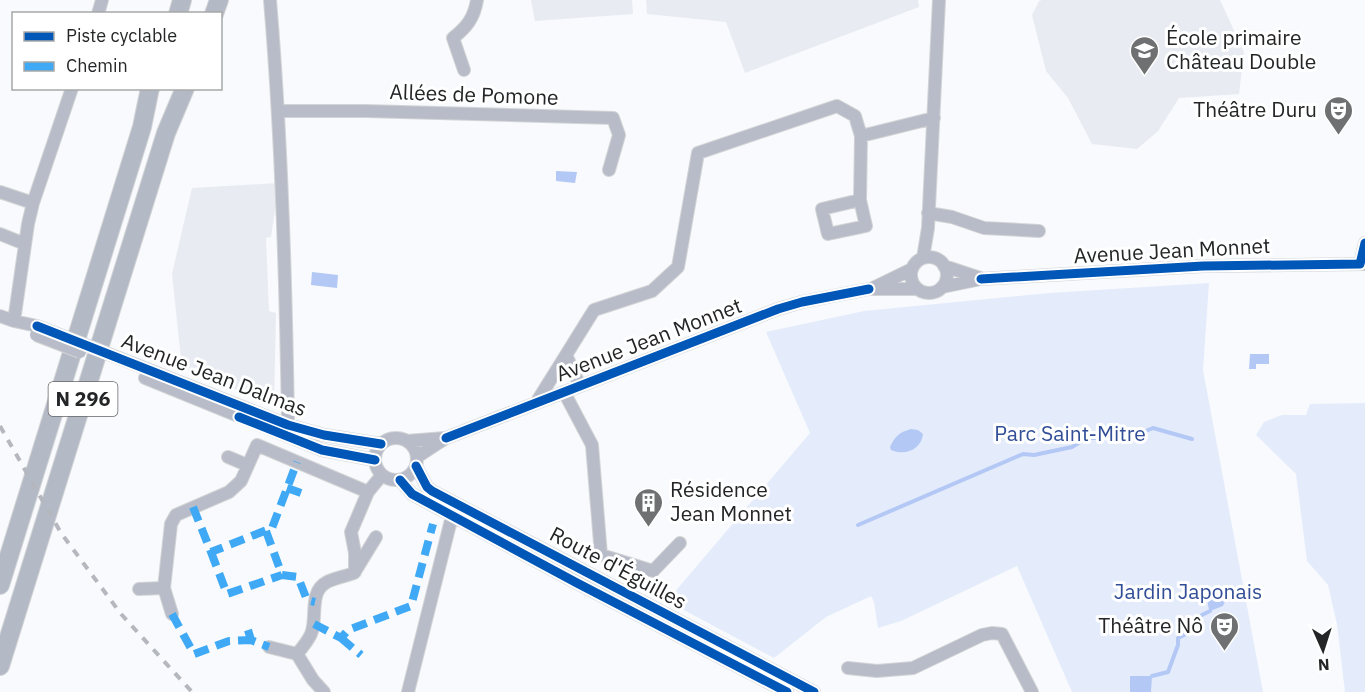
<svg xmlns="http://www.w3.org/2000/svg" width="1365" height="692" font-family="'IBM Plex Sans',sans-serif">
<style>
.built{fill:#e8ebf2}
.green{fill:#e4ecfb}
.water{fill:#b4c8f5}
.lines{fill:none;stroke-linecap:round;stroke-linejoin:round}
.stream{stroke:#b4c8f5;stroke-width:4}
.minor-casing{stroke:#d3d4d5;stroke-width:14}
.highway-casing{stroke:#d3d4d5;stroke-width:20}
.minor{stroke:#b7bcc8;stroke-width:12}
.highway{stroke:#b4b9c6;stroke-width:18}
.rail{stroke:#b4b8be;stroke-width:4;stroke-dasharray:8 8;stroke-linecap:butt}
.minor-bridge-casing{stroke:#d3d4d5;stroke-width:14;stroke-linecap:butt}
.minor-bridge{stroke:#b7bcc8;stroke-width:12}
.quiet{stroke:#3fa9f5;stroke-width:8;stroke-dasharray:15 8;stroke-linecap:butt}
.cycleway-casing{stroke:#fff;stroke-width:13}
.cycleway{stroke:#0057b8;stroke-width:9}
.labels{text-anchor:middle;stroke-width:6;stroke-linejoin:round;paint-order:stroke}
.shield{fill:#fff;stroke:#666667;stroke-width:1.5}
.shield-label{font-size:20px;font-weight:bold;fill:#242526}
.poi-label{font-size:21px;fill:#242526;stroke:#fff;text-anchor:start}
.street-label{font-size:21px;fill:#242526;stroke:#fff}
.park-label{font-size:21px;fill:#314e97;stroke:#fff}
</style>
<rect width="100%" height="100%" fill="#f8fafd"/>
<path class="built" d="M531 0H632L633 14 535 21Z
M646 0H918L919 7 745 73 726 22 647 14Z
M1042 0H1220L1244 52 1239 94 1179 98 1158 131 1137 149 1092 144 1068 98 1046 71 1032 15 1039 1Z
M279 183 271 237 266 238 269 311 276 313 274 404 182 368 172 274 192 188Z"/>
<path class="green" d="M1209 283 1203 370 1263 692H1072L1017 566 901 621 878 628 874 602 871 596 826 617 774 658 667 601 810 433 766 332 864 311 1049 293Z
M1365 403V692H1345L1337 624 1328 585 1307 561 1296 474 1256 435 1264 422 1282 415H1306L1310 404Z"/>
<path class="water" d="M556 171 577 172 575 183 556 181Z
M312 272 338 275 337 288 311 285Z
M1250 354H1269V364H1256V369H1249Z
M911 429 918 430 923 434C921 450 905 456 891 450L890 447C895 436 900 432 911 429Z
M1215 591 1222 592 1226 599 1223 606 1210 611C1206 603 1208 597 1215 591Z
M1130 676H1152L1151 692H1130Z"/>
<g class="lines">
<path class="stream" d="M858 525 1023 454 1034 455 1072 447 1087 438H1129L1153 428 1192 439
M1152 676 1168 672 1178 645V638L1188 633V622L1210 611"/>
<defs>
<path id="minor" d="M270 0C282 142 286 283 288 425L297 440
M98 14 102 0
M464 70 453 38C467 27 474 18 477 0
M279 111H365L613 118 619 135 609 170
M861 136 934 118
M0 192 33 203
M928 213 952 217 984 228 1039 231
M0 234 25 244
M911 275a18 18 0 1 1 36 0a18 18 0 1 1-36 0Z
M923 258 928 228 939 0
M1360 264 1365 243
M944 266 980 278
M942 287 981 279 1203 266 1365 264
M873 288 912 269
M0 316 14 321 37 326
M14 321 28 224 33 203 72 88
M119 358 288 425 324 435 381 444
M145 378 322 450 375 460
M580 386 566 355 594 310 652 291 678 267 698 153 837 106 855 116 861 136 860 200 822 209 828 234 866 226 860 200
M564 392 592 445 601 555 653 571 680 543
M536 403 566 355
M375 459a21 21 0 1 1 42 0a21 21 0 1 1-42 0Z
M407 441 445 438
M228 457 247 465
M417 457 446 438 778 309 802 302 869 289H917
M416 466 427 487 432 491 814 692
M400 480 412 494 577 583 787 692
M355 572V553L351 532 368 492 382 475
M139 589 164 588
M172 614 164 588 171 524 176 515 229 492 241 481 257 445 368 492
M269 647 297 654 313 680 324 692
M297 654C302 648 308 641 311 634 318 618 308 592 327 582 335 578 346 576 354 573L376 537
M848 668 877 671 913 668 982 635 992 633 1002 634 1032 692
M408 692 452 516"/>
<path id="highway" d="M178 14 182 0
M214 14 219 0
M0 585 142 127 150 88
M0 666 166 133 185 88"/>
</defs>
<use href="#minor" class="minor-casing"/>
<use href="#highway" class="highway-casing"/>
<use href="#minor" class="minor"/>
<use href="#highway" class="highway"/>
<path class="rail" d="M0 426 61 533 121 614 192 692"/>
<defs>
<path id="minor-bridge" d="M37 326 119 358
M36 335 80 352"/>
</defs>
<use href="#minor-bridge" class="minor-bridge-casing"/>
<use href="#minor-bridge" class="minor-bridge"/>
<path class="quiet" d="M287 488 301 493
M193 507 211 552 272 528 297 462
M266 531 282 575 298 577 307 600 315 602
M211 552 227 594 282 575
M172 614 194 654 229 641 251 640
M314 624 341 638 348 630 411 606 433 524
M248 630 251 640 269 647
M341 638 361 655"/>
<defs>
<path id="cycleway" d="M981 279 1203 266 1360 264 1365 243
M37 326 288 425 324 435 381 444
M239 417 322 450 375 460
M446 438 778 309 802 302 869 289
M416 466 427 487 432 491 814 692
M400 480 412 494 577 583 787 692"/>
</defs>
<use href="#cycleway" class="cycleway-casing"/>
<use href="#cycleway" class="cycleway"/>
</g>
<defs>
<symbol id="school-pin" viewBox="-11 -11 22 30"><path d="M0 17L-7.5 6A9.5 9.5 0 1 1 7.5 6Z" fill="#6e7071" stroke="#fff"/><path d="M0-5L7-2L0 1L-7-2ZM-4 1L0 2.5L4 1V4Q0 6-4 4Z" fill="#fff"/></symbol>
<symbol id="theatre-pin" viewBox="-11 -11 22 30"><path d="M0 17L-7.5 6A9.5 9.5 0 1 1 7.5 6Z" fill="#6e7071" stroke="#fff"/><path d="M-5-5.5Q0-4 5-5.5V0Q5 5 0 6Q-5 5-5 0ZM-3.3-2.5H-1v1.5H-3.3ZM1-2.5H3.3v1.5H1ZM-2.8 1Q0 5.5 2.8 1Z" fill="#fff"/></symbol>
<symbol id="building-pin" viewBox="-11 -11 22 30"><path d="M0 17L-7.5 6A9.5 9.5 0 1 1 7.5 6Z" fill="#6e7071" stroke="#fff"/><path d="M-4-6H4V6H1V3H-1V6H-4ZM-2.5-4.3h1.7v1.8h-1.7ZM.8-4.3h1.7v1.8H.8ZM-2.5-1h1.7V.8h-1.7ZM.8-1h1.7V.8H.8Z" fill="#fff"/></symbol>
</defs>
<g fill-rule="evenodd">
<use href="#school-pin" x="1128" y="34" width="33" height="45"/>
<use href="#theatre-pin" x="1322" y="94" width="33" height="45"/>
<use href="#building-pin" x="632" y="486" width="33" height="45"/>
<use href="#theatre-pin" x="1208" y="610" width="33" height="45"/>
</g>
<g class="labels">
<rect class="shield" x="48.5" y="382" width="69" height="34" rx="4.5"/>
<g class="shield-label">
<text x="83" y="406">N 296</text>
</g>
<g class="poi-label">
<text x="1166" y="45">École primaire<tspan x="1166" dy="24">Château Double</tspan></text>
<text x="1317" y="117" text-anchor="end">Théâtre Duru</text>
<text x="670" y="497">Résidence<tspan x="670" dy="24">Jean Monnet</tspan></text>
<text x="1203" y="633" text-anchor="end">Théâtre Nô</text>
</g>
<g class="street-label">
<text transform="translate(474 95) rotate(2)" y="7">Allées de Pomone</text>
<text transform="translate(1172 251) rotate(-3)" y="7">Avenue Jean Monnet</text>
<text transform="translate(649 340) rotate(-21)" y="7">Avenue Jean Monnet</text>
<text transform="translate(214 375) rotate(21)" y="7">Avenue Jean Dalmas</text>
<text transform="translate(618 568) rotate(28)" y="7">Route d'Éguilles</text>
</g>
<g class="park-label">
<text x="1070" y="441">Parc Saint-Mitre</text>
<text x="1188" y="599">Jardin Japonais</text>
</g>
</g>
<rect x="12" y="12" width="210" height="78" fill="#ffffff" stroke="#a7a8a8" stroke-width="1.5"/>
<rect x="24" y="32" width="30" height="9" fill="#0057b8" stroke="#a7a8a8" stroke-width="1.5"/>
<text x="66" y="42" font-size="18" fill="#242526">Piste cyclable</text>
<rect x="24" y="62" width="30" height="9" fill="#3fa9f5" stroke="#a7a8a8" stroke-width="1.5"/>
<text x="66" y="72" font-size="18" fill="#242526">Chemin</text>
<g transform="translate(1323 650) rotate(177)" stroke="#ffffff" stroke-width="4.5" paint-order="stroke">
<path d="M0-4.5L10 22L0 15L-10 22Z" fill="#242526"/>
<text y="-9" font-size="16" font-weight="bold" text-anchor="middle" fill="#242526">N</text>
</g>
</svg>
